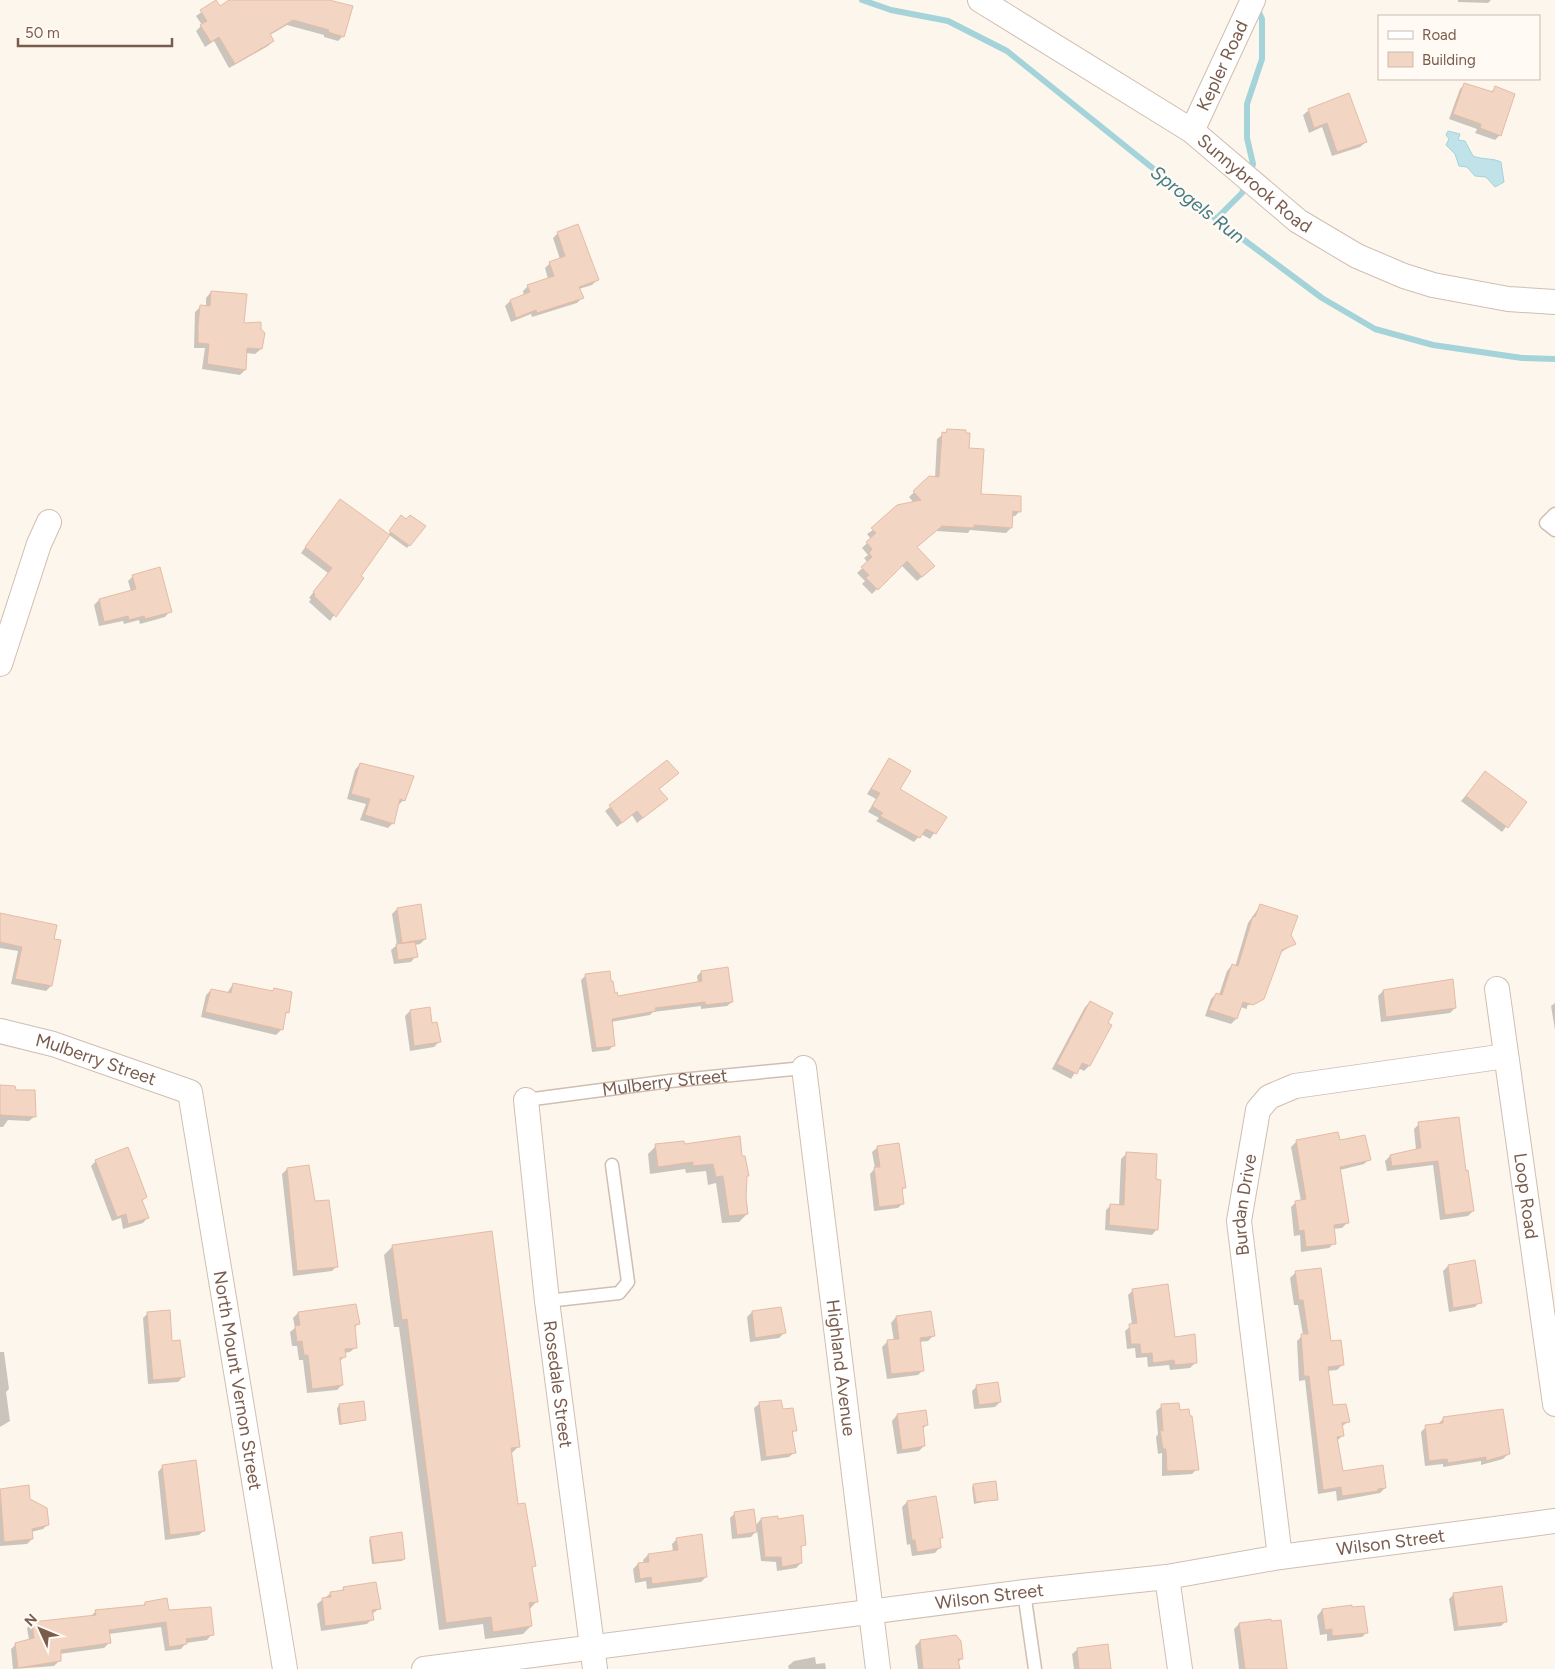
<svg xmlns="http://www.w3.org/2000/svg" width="1555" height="1669" font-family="Figtree,sans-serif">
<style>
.water{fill:#bfe3e8;stroke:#a5d3da}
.shadow{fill:#0003}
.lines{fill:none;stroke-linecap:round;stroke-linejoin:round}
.stream{stroke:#a5d3da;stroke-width:6}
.building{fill:#f3d5c3;stroke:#e6bba3}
.service-casing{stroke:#d1beb0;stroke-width:15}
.minor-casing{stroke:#d1beb0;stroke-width:26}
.service{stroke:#fff;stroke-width:12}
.minor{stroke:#fff;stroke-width:24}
.labels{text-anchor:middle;stroke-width:5;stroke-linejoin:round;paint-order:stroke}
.street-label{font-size:18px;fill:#7a5c4d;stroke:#fffaf3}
.water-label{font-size:19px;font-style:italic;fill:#437c86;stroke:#fffaf3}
</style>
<rect width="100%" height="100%" fill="#fdf6ec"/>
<path class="water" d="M1448 131 1460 134 1458 140 1465 141 1473 156C1483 160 1494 158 1501 162L1504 182 1495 187 1486 177 1475 176 1467 167 1459 166 1455 154 1446 145 1449 139 1446 135Z"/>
<path class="shadow" d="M231 0H324L343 36 338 41 324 37V35L287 25 270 35 273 41 268 46 229 68 214 41 205 47 196 31 202 25 196 16 216 2 219 7Z
M1458 0H1491L1488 3 1458 2Z
M1465 84 1491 92 1495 88 1500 135 1495 140 1475 133 1477 129 1449 119 1460 89Z
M1309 110 1366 142 1360 147 1332 156 1322 127 1309 133 1303 115Z
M558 233 597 280 592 285 579 289 582 298 577 303 532 317 531 314 511 322 505 306 510 301 524 296 523 291 528 286 548 279 545 268 550 263 560 259 553 238Z
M211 292 243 324 261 349 255 354 246 353 245 370 240 375 202 369 205 348H194L195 312 200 307H206V298Z
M947 431 968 450 980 495 1020 511 1015 516H1011V528L1006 533 970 530 968 533 936 531 916 548 929 571 917 581 901 565 872 594 862 584 865 581 857 573 868 563 864 558 868 555 862 548 871 539 867 534 914 503 909 497 929 478H935L937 439Z
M340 500 388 535 399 519 424 526 407 548 389 535 330 621 309 602 311 599 309 598 328 573 301 553Z
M133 576 170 611 165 617 140 624 139 620 124 624 123 621 99 626 94 605 99 600 131 591 128 581Z
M889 760 898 789 945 817 930 839 921 834 914 842 876 821 879 818 868 812 876 799 867 794Z
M667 762 678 773 658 790 661 804 637 823 632 815 617 827 605 811Z
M360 764 404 800 398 805 393 823 388 828 360 820 366 804 347 799 355 770Z
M1485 773 1525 802 1502 832 1461 801Z
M1260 906 1290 935 1294 944 1280 953 1260 999 1247 1006V1009L1240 1007 1236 1019 1231 1024 1205 1016 1211 999 1216 994 1219 995 1227 971 1232 965 1235 967 1248 923Z
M397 909 425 939 420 944 415 945 416 956 411 962 394 964 391 950 397 945 392 914Z
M0 915 53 940 51 986 46 991 11 984 18 951 0 948Z
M701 972 732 1002 727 1006 701 1009V1006L653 1012 650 1015 611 1022 614 1045 609 1050 592 1052 581 980 586 975 617 997 698 983 697 976Z
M233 984 288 1012 284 1016 281 1030 276 1035 201 1017 206 995 211 990 227 993Z
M1383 991 1455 1008 1450 1013 1381 1022 1378 996Z
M1090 1002 1106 1023 1110 1026 1089 1066 1084 1071 1078 1068 1071 1079 1052 1069 1085 1007Z
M1555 1003V1030L1551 1006Z
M410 1011 431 1024 439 1042 434 1047 410 1051 405 1016Z
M0 1087 14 1092 35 1116 29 1121 8 1120 3 1127H0Z
M1419 1124 1465 1172 1473 1211 1468 1216 1440 1220 1433 1165 1387 1171 1385 1161 1390 1156 1416 1150 1414 1129Z
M1296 1142H1339L1369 1159 1364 1164 1340 1170 1347 1223 1342 1228 1333 1229 1334 1243 1329 1248 1301 1252 1300 1235 1294 1236 1291 1207 1296 1202 1301 1201 1291 1147Z
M656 1146H684L745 1177 747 1214 739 1222 722 1223 716 1183 708 1185 706 1171 686 1173 685 1169 650 1174 648 1154Z
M878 1147 904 1188 901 1191 903 1203 898 1208 874 1211 870 1174 875 1168 872 1152Z
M1126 1154 1157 1229 1152 1235 1105 1230 1106 1210 1111 1205 1119 1206 1121 1159Z
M96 1161 146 1197 141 1201 148 1217 143 1223 123 1229 121 1218 112 1221 91 1166Z
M287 1169 313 1203 337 1266 332 1271 293 1276 282 1174Z
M392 1247 518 1447 510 1455 517 1505 534 1566 531 1568 537 1601 529 1610 531 1626 523 1634 485 1639 483 1624 439 1630 399 1327H394L384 1255Z
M1448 1266 1480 1302 1475 1307 1449 1312 1443 1271Z
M1295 1273 1342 1365 1337 1370 1327 1371 1332 1406 1348 1422 1341 1427 1342 1436 1337 1441 1342 1473 1385 1488 1380 1493 1337 1501 1336 1491 1318 1494 1305 1380 1299 1381 1297 1341 1303 1335 1298 1305H1294L1290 1278Z
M1133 1290 1195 1363 1190 1368 1170 1370 1169 1365 1148 1367 1147 1357 1136 1358 1135 1348 1127 1349 1125 1331 1132 1325 1128 1295Z
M752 1312 784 1333 779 1338 750 1342 747 1317Z
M148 1313 171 1343 184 1376 178 1382 148 1384 143 1318Z
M298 1313 358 1324 354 1328 356 1347 350 1352 344 1353V1357L339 1362 342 1385 337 1390 307 1393 303 1360H299L297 1346H292L290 1332 295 1328 293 1318Z
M896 1317 933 1336 928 1341 919 1342 923 1370 918 1375 887 1379 882 1347 887 1342 894 1341 891 1323Z
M0 1352H4L9 1389 6 1392 10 1421 0 1427Z
M977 1386 1000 1402 995 1407 974 1409 972 1391Z
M760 1403 782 1411 795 1430 792 1434 795 1452 789 1457 761 1461 754 1408Z
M339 1406 365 1420 339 1425 337 1408Z
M1162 1406 1197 1469 1192 1474 1162 1476V1453L1158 1454 1156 1437 1158 1434 1156 1411Z
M897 1415 927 1425 922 1429 924 1446 919 1451 897 1454 892 1421Z
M1443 1419 1508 1454 1503 1459 1481 1465V1461L1443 1467V1464L1425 1466 1421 1432 1426 1427 1438 1424Z
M163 1466 204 1530 199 1535 165 1540 158 1472Z
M974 1485 997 1499 974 1504 972 1487Z
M28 1486 29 1500 48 1524 43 1529 31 1532 32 1539 27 1544 0 1546V1490Z
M907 1502 941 1538 939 1540 940 1547 935 1553 912 1556 910 1544 907 1545 902 1507Z
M735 1513 755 1526 761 1519 777 1520 804 1544 800 1549 801 1563 796 1568 777 1571 776 1562 761 1561 757 1530 751 1537 732 1539 730 1518Z
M371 1538 404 1559 402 1561 372 1564 369 1540Z
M677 1539 706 1577 701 1582 647 1589 646 1581 635 1583 633 1569 638 1564 644 1563 643 1560 648 1555 673 1552 672 1544Z
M344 1588 380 1608 372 1614V1619L367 1624 321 1631 317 1604 331 1593 340 1592Z
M1454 1594 1506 1621 1501 1626 1454 1631 1449 1599Z
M145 1603 168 1611 212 1634 207 1640 186 1643 181 1649 165 1651 161 1627 109 1634V1643L104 1648 59 1654V1661L54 1666 13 1669 11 1649 16 1644 29 1640 27 1628 32 1623 90 1617 96 1611 142 1607Z
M1322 1610 1367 1632 1362 1637 1327 1641V1634L1320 1635 1317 1616Z
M1239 1624 1285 1669H1239L1234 1629Z
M920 1641 962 1658 958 1663 959 1669H918L915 1646Z
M1078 1649 1109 1669H1074L1072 1654Z
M815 1657 816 1664 825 1663 826 1669H789L788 1666 794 1661Z"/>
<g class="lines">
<path class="stream" d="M862 0 891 10 948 21 1007 51 1216 219 1322 298 1375 329 1433 345 1522 358 1555 359
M1250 173 1253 164 1247 138V104L1262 59V19L1257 8
M1216 219 1242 193 1246 182"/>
</g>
<path class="building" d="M216 0 220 6 229 0H329L353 6 344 37 328 32 329 30 293 20 270 34 274 41 235 64 219 37 211 42 200 25 207 21 200 10Z
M1464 83 1493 92 1495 86 1515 94 1501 136 1480 128 1481 124 1453 114Z
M1349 93 1367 142 1337 152 1327 123 1314 128 1308 109Z
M578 224 599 280 579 287 584 298 537 313 536 310 516 318 510 300 530 292 527 285 554 276 549 262 565 256 557 232Z
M211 291 247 294 244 323 261 322V329L265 333 262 349 247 348 246 370 207 364 209 344 198 343V326L200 305 210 306Z
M947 429 966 430V433H970L969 448 984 449 981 494 1021 496V512L1013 511 1012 528 974 525V528L942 526 917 547 935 566 922 577 907 561 878 590 866 578 869 575 861 567 872 557 869 553 872 549 866 542 876 533 871 528 897 505 921 500 913 491 929 476 939 477 942 432 946 433Z
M340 499 390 535 361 576 364 578 336 617 314 596 315 594 313 592 332 568 305 547Z
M401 515 406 519 410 515 426 526 410 546 389 531Z
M160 567 172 612 145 619 144 616 129 620 128 616 104 622 99 599 136 589 132 575Z
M889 758 911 771 900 789 947 817 936 834 926 829 920 838 880 816 883 813 872 806 880 793 871 789Z
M667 760 679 773 659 789 668 799 643 818 637 811 622 823 609 805Z
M360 763 414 776 405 801 400 799 394 824 365 815 370 799 351 794Z
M1485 771 1527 802 1508 828 1466 796Z
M421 904 426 939 402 943 397 908Z
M1260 904 1298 916 1291 935 1296 944 1282 950 1264 999 1253 1005 1243 1002 1237 1019 1209 1010 1216 993 1222 995 1232 964 1238 966 1253 916 1255 917Z
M0 913 57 925 54 939 61 940 52 986 15 979 22 947 0 942Z
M415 942 418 957 398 960 396 944Z
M728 967 733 1002 705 1005V1002L655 1008 656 1011 612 1019 615 1046 596 1048 585 974 610 971 611 981H613L615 993 617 992 618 996 702 981 701 971Z
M1453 979 1456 1008 1386 1017 1383 990Z
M233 983 273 991 274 988 292 992 289 1013 286 1012 283 1030 205 1012 211 989 231 993Z
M1090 1001 1113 1013 1108 1023 1112 1025 1090 1066 1082 1063 1077 1074 1057 1064Z
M430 1007 432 1023 437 1022 441 1042 414 1046 410 1010Z
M0 1085 15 1086 16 1090H35L36 1117 0 1115Z
M1459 1117 1466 1171 1468 1170 1474 1211 1445 1215 1438 1161 1392 1166 1390 1155 1421 1148 1418 1122Z
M1338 1132 1340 1140 1365 1135 1371 1160 1340 1167 1349 1223 1334 1225 1336 1244 1306 1247 1304 1230 1299 1231 1295 1201 1306 1199 1296 1140Z
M740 1136 742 1156H745L749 1176H747L746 1198 748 1214 729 1216 723 1176 716 1177 713 1164 693 1166V1162L658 1167 655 1144 684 1141 685 1144Z
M899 1143 906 1188H902L904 1204 879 1207 874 1167H880L877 1146Z
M128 1147 147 1197 142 1200 149 1218 128 1224 126 1214 117 1217 95 1160Z
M1126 1152 1157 1154 1156 1179 1161 1180 1158 1230 1109 1225 1110 1204 1124 1205Z
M309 1165 315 1201 329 1200 338 1267 297 1271 287 1168Z
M492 1231 520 1447 511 1448 518 1504 525 1503 536 1566 532 1567 538 1602 529 1603 532 1626 493 1632 491 1617 446 1623 407 1319 402 1320 392 1245Z
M1475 1260 1482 1303 1453 1308 1448 1265Z
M1321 1268 1331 1341 1341 1340 1344 1365 1328 1367 1333 1405 1346 1404 1350 1422 1342 1423 1344 1436 1337 1437 1343 1471 1383 1465 1386 1488 1378 1489V1491L1342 1496 1341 1487 1323 1490 1309 1376H1304L1301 1334H1308L1303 1300H1299L1295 1271Z
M1168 1284 1175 1337 1195 1334 1197 1363 1175 1365 1174 1360 1153 1363 1152 1353 1141 1354 1140 1344H1131L1129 1324 1137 1323 1132 1289Z
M356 1304 360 1324 355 1325 357 1348 345 1349 346 1357 340 1358 343 1385 312 1389 308 1355H304L302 1341 297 1342 295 1326 300 1325 298 1312Z
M781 1307 786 1333 755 1338 752 1311Z
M170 1310 172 1341 180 1340 185 1377 153 1380 147 1312Z
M931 1311 935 1336 920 1338 924 1371 891 1374 887 1340 899 1339 896 1316Z
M998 1382 1001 1402 979 1405 976 1385Z
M781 1400 783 1409 793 1408 797 1431H792L796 1453 766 1457 759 1402Z
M364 1401 366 1420 341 1424 339 1404Z
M1179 1403 1180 1410 1189 1409 1190 1416H1192L1199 1470 1167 1471 1166 1449H1163L1160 1430 1163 1431 1161 1404Z
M1503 1409 1510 1454 1486 1461V1457L1448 1463 1447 1459 1429 1461 1425 1425 1443 1423V1417Z
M926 1410 928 1425 923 1426 925 1446 902 1450 897 1414Z
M196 1460 205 1531 170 1535 162 1465Z
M996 1481 998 1500 976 1502 973 1484Z
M29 1485 30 1499 47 1508 49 1525 32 1529 33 1539 4 1542 0 1489Z
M936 1496 943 1538H940L941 1548 917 1552 915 1540H912L907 1501Z
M754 1509 757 1532 737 1535 734 1512Z
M803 1515 806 1545 801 1546 802 1563 782 1567 781 1557H765L761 1518 778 1516V1519Z
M402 1532 405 1559 374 1563 370 1537Z
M702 1534 707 1577 652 1584 651 1577 640 1579 638 1563 649 1562 648 1554 678 1550 676 1538Z
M376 1582 381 1609 372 1610 374 1620 325 1626 322 1598 331 1597 330 1592 344 1590 343 1587Z
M1502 1586 1507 1622 1458 1627 1453 1593Z
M167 1598 169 1610 211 1607 214 1635 186 1639 187 1644 169 1647 166 1622 109 1630 111 1643 61 1650V1661L18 1668 15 1643 34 1638 32 1622 96 1615 95 1610 145 1605V1602Z
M1352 1605V1607L1364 1606 1368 1633 1332 1636V1629L1325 1630 1322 1609Z
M1271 1619V1621L1281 1620 1287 1669H1245L1239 1623Z
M956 1635 961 1641 963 1659H958L960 1669H923L920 1640Z
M1108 1644 1111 1669H1079L1077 1648Z"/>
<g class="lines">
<defs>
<g id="service">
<path d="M1555 514 1546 523 1555 530"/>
<path id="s1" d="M526 1100 670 1081 804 1068"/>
<path d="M547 1301 619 1293 628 1282 612 1165"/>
<path d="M1024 1592 1035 1669"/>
</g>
<g id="minor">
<path id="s2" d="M980 0 1192 131 1298 221 1357 256 1404 276 1433 285 1508 299 1555 302"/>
<path id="s3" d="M1192 131 1253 0"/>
<path d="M0 664 39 544 49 522"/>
<path id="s4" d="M1497 989 1555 1404"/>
<path id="s5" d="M0 1031 53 1044 190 1092 285 1669"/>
<path id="s6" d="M804 1068 878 1669"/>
<path id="s7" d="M526 1100 547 1301 595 1669"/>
<path id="s8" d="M1280 1557 1239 1221 1258 1110 1269 1097 1295 1086 1506 1056"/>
<path d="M1167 1577 1180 1669"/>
<path id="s9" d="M424 1669 1024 1592 1167 1577 1280 1557 1555 1521"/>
</g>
</defs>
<use href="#service" class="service-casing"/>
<use href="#minor" class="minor-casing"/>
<use href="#service" class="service"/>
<use href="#minor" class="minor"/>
</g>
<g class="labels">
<g class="street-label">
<text dy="6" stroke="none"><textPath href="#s3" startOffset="72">Kepler Road</textPath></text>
<text dy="6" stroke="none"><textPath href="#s2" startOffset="331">Sunnybrook Road</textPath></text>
<text dy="6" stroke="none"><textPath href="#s5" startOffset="100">Mulberry Street</textPath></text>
<text dy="6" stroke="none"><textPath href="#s1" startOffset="140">Mulberry Street</textPath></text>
<text dy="6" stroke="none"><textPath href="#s4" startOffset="209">Loop Road</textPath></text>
<text dy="6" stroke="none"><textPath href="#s8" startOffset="355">Burdan Drive</textPath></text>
<text dy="6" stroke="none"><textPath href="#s6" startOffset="302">Highland Avenue</textPath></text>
<text dy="6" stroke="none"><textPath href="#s5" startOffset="492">North Mount Vernon Street</textPath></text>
<text dy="6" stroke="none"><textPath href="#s7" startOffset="286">Rosedale Street</textPath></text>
<text dy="6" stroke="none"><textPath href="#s9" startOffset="975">Wilson Street</textPath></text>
<text dy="6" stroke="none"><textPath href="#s9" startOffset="570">Wilson Street</textPath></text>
</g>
<g class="water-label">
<text transform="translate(1198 204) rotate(38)" y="7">Sprogels Run</text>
</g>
</g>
<rect x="1378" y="15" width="162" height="65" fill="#fffaf3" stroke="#cabbb1"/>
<rect x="1388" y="31" width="25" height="8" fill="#ffffff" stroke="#cabbb1"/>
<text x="1422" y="40" font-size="15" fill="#7a5c4d">Road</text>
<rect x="1388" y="52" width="25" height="15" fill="#f3d5c3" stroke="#cabbb1"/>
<text x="1422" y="65" font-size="15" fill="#7a5c4d">Building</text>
<g transform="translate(40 1629) rotate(314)" stroke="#fffaf3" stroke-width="4" paint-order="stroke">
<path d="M0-4L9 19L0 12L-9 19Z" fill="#7a5c4d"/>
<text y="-8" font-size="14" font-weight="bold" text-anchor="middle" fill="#7a5c4d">N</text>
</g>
<path d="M18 38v8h154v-8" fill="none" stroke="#7a5c4d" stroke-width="2.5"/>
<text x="25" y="38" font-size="15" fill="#7a5c4d" stroke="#fffaf3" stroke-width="4" paint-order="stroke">50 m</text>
</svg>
